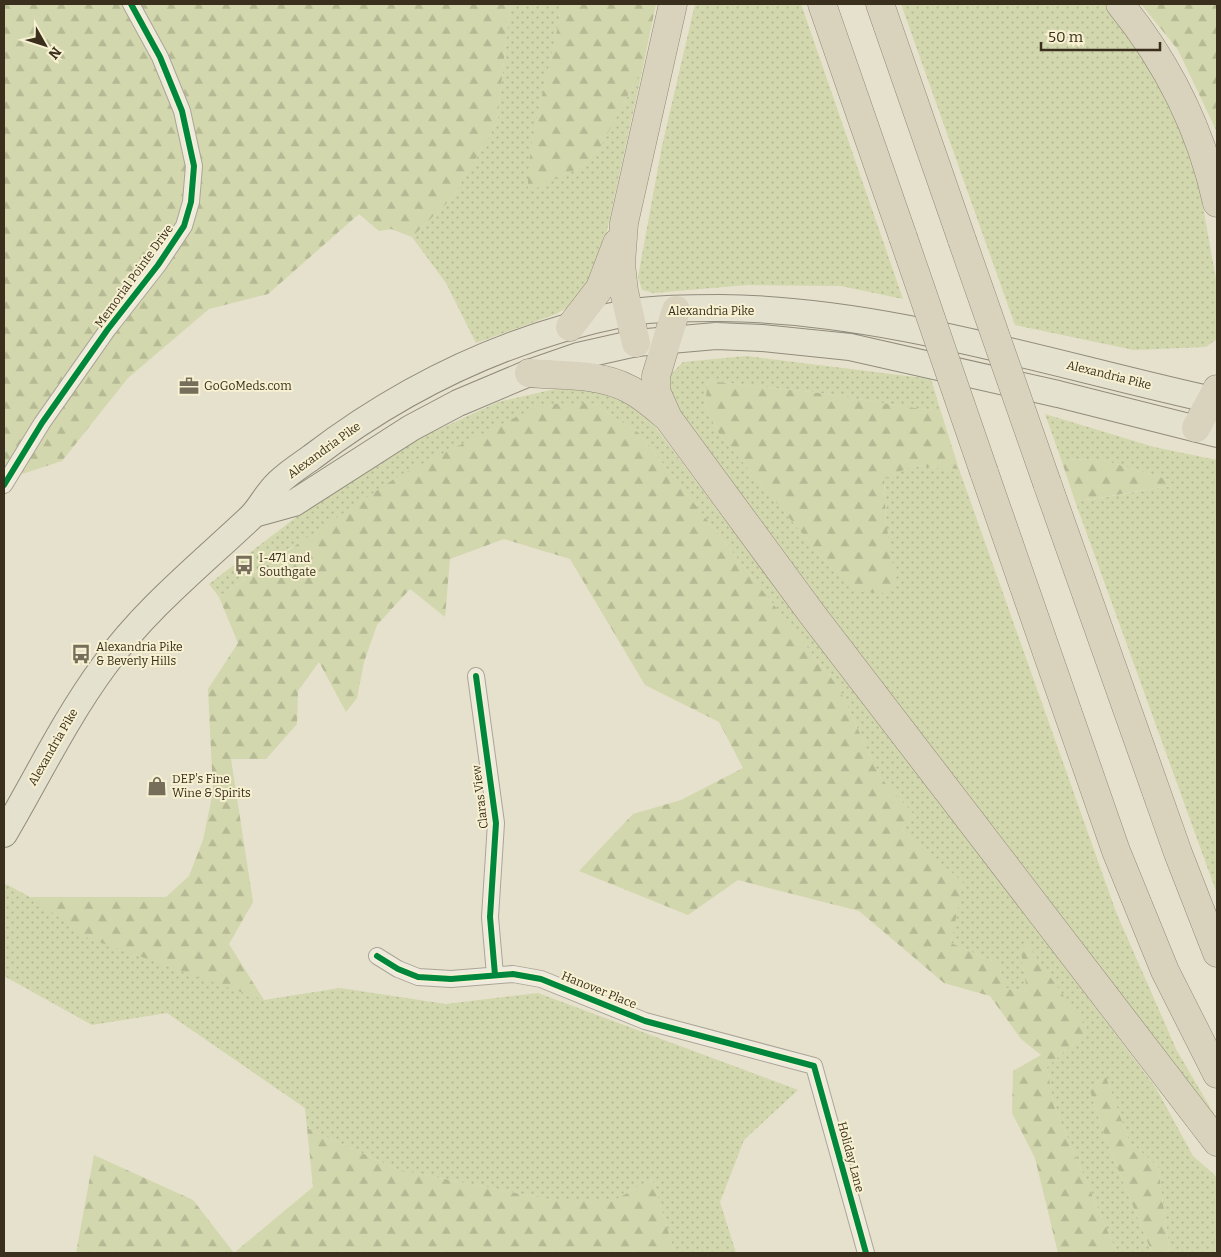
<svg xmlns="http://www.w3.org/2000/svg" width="1221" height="1257" font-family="Bitter,serif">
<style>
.grass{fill:url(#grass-dots)}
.forest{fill:url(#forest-firs)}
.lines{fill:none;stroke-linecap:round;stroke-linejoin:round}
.street-casing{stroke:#aba595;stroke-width:18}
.primary-casing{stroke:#908b7c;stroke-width:28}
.highway-casing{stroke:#908b7c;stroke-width:29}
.street{stroke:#eeeade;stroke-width:16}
.primary{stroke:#e5e1cf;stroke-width:26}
.highway{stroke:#d9d2bc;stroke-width:28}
.highway-bridge-casing{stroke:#908b7c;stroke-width:29;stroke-linecap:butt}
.highway-bridge{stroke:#d9d2bc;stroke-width:28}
.cycleway-casing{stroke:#f7f1d1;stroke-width:9}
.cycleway{stroke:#00873e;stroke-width:6}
.labels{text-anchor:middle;stroke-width:4;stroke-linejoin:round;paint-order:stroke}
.street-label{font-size:12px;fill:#3a2f1d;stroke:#f7f1d1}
.poi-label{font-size:12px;fill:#3a2f1d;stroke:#f7f1d1;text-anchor:start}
</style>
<defs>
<pattern id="grass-dots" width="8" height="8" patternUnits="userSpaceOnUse" patternTransform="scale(1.25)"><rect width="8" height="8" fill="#d2d7ad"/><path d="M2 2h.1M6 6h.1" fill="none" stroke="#b5b994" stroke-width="1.8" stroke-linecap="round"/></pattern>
<pattern id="forest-firs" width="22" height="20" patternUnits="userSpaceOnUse" patternTransform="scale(1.25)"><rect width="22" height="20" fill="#d2d7ad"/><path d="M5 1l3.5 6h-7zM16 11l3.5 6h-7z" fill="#b5b994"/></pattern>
</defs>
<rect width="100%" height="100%" fill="#e6e1cc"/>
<path class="grass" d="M510 4H561C554 67 527 128 529 191L583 166 600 148 643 67 598 271 579 301 556 314 476 343 446 283 412 237 452 198 497 123Z
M695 4H801L903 299 841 286 747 285 654 293 642 290 638 277 662 146Z
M901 4H1106L1152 64 1195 162 1217 285V339L1206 347 1134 350 1015 325Z
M746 356 931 379 941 412 812 392 708 381 705 404 717 431 835 573 886 523 884 479 912 466 959 469 1116 912 1177 1051 1217 1119V1130L704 452 671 398 669 376 683 362Z
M568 386 629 400 654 425 750 554 851 683 1156 1088 1193 1156 1217 1177V1253H1170L1158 1167 1129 1141 1106 1077 1089 1088 1105 1137 1152 1253H1117L1054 1106 1047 1067 1070 1046 1090 1034 1028 946 1021 953 1027 992 1005 988 999 964 951 943 962 882 902 830 915 816 880 777 839 688 639 433 592 403 290 548 219 597 209 584 320 499 407 444 498 402Z
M1045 414 1154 447 1217 460V894L1075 501C1108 498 1140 490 1173 486L1169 480 1103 460 1061 459Z
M4 883 30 897 264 1000 340 988 446 1004 538 993 798 1090 744 1140 720 1202 736 1253H675L652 1179 615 1200H551L399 1170 307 1128 305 1108 167 1013 92 1025 4 976Z"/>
<path class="forest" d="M4 4H510L497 123 452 198 412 237 391 229 379 231 359 214 268 294 209 309 128 378 62 461 19 475H4Z
M561 4H656L643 67 600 148 583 166 528 192C527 128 554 67 561 4Z
M1141 4H1217V132L1178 50Z
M708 381 812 392 941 412 959 469 912 466 884 479 886 523 896 582 885 593 862 592 835 573 717 431 705 404Z
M592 403 639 433 839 688 880 777 915 816 902 830 963 882 951 943 999 964 1005 988 1027 992 1021 953 1028 946 1091 1034 1070 1046 1047 1067 1054 1106 1117 1253H1058L1035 1158 1012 1113 1013 1071 1041 1055 1021 1039 990 996 944 983 859 911 738 880 688 915 579 871 633 814 681 800 743 768 719 722 645 685 570 559 504 539 450 559 445 617 410 589 377 625 364 662 357 698 346 712 319 662 298 691 297 724 266 759H231L253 902 229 944 264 1000 88 938 30 897H166L189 876 203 840 213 792 208 689 238 643 219 597 400 475 542 404Z
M1061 459 1103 460 1169 480 1174 486C1140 489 1108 498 1075 501Z
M1106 1077 1129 1141 1158 1167 1170 1253H1152L1105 1137 1089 1088Z
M307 1128 399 1170 551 1200H615L652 1179 675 1253H76L94 1155 193 1200 234 1253 313 1187Z"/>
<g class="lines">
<defs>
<path id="street" d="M4 485 42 423 108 329 158 265 184 226 191 202 194 166 182 111 160 57 131 4
M476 676 496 823 490 917 495 975
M377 956 398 969 418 977 451 979 513 974 541 979 645 1021 814 1066 866 1253"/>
<path id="primary" d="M254 514 294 503 411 428 458 403 529 373 578 356 636 343 716 336 762 338 850 347 1058 394 1217 434
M4 834C37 778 65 719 104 666 145 609 200 565 251 517 261 507 267 493 278 483 288 473 301 465 312 457 405 386 511 336 626 313 655 308 690 308 720 308 886 309 1056 366 1217 401"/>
<path id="highway" d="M822 4 903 237
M880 4 962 240
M1120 4C1167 62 1201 129 1217 203
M676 310 656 376V391L668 418 812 614 1217 1142
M570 327 600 288 617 243
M636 343 624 291 621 264 624 223 673 4
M529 373C563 376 599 373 629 389 643 396 655 407 667 417
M1196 428 1217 389
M984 472 1116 851 1165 971 1217 1074
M1047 483 1178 853 1217 953"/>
</defs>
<use href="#street" class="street-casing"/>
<use href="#primary" class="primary-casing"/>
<use href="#highway" class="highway-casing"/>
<use href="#street" class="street"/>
<use href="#primary" class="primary"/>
<use href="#highway" class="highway"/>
<defs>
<path id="highway-bridge" d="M903 237 984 472
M962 240 1047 483"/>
</defs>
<use href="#highway-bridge" class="highway-bridge-casing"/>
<use href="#highway-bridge" class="highway-bridge"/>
<defs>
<path id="cycleway" d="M4 485 42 423 108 329 158 265 184 226 191 202 194 166 182 111 160 57 131 4
M476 676 496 823 490 917 495 975
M377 956 398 969 418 977 451 979 513 974 541 979 645 1021 814 1066 866 1253"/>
</defs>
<use href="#cycleway" class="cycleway-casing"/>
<use href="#cycleway" class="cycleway"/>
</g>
<defs>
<symbol id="office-bare" viewBox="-9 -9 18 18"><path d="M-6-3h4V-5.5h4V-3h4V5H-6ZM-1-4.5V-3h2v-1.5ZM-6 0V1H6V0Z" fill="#766d5a" stroke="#f7f1d1" stroke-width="2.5" paint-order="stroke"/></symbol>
<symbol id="bus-bare" viewBox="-9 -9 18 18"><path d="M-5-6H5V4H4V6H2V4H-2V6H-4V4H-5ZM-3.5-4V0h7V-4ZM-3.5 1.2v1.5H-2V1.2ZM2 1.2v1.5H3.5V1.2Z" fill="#766d5a" stroke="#f7f1d1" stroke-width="2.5" paint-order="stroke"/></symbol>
<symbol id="shop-bare" viewBox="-9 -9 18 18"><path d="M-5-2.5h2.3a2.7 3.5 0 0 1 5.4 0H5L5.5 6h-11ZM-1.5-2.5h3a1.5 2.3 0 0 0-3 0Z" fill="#766d5a" stroke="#f7f1d1" stroke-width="2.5" paint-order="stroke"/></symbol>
</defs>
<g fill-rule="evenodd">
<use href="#office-bare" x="175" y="372" width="28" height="28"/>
<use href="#bus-bare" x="230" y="551" width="28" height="28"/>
<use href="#bus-bare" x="67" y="640" width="28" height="28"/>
<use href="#shop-bare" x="143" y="772" width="28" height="28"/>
</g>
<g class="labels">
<g class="street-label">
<text transform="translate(134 276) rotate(-54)" y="4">Memorial Pointe Drive</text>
<text x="711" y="315">Alexandria Pike</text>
<text transform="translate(1109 375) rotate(14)" y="4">Alexandria Pike</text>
<text transform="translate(324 450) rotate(-36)" y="4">Alexandria Pike</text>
<text transform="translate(53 747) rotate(-60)" y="4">Alexandria Pike</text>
<text transform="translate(480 797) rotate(-97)" y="4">Claras View</text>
<text transform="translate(599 990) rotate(22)" y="4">Hanover Place</text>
<text transform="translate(851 1157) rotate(75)" y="4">Holiday Lane</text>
</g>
<g class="poi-label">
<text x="204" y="390">GoGoMeds.com</text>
<text x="259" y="562">I-471 and<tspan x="259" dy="14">Southgate</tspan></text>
<text x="96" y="651">Alexandria Pike<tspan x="96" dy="14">&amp; Beverly Hills</tspan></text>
<text x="172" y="783">DEP's Fine<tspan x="172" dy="14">Wine &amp; Spirits</tspan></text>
</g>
</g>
<rect width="1221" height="1257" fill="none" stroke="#3a2f1d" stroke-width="10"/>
<g transform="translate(45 45) rotate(129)" stroke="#f7f1d1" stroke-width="4" paint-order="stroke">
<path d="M0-4L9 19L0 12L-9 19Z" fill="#3a2f1d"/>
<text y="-8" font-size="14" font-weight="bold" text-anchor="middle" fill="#3a2f1d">N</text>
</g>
<path d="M1041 42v8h119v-8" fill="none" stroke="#3a2f1d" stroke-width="2.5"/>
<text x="1048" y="42" font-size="15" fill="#3a2f1d" stroke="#f7f1d1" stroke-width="4" paint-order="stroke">50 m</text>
</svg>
